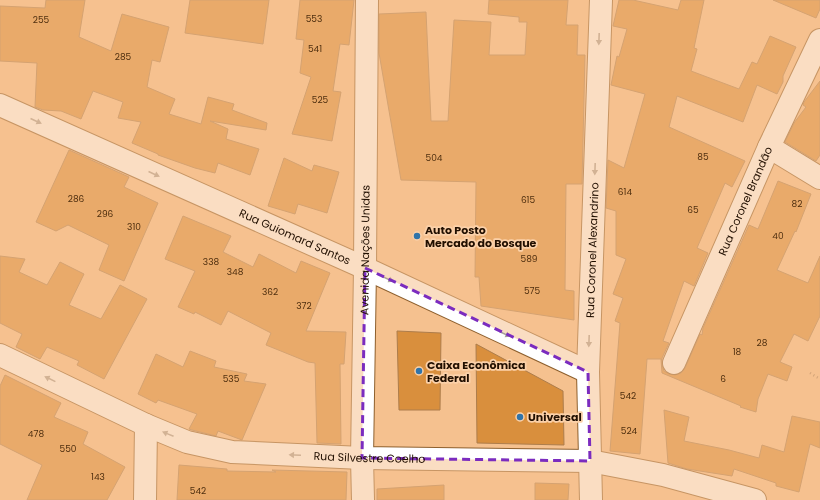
<svg xmlns="http://www.w3.org/2000/svg" width="820" height="500" font-family="Poppins,sans-serif">
<style>
.building{fill:#d98f3d;stroke:#ad7d4c}
.lines{fill:none;stroke-linecap:round;stroke-linejoin:round}
.minor-casing{stroke:#8e602e;stroke-width:24}
.path{stroke:#a8805b;stroke-width:2.5;stroke-dasharray:1 3;stroke-linecap:butt}
.minor{stroke:#fff;stroke-width:22}
.oneway{fill:#a69f99}
.marked{fill:none;stroke:#7b2cbf;stroke-width:3;stroke-dasharray:8 5;stroke-linejoin:round}
.poi-dot{fill:#3074a9;stroke:#fbd1a9;stroke-width:1.5}
.labels{text-anchor:middle;stroke-width:3.5;stroke-linejoin:round;paint-order:stroke}
.number-label{font-size:9px;fill:#4f2f0f}
.street-label{font-size:11px;fill:#210f00;stroke:#fbd1a9}
.poi-label{font-size:11px;font-weight:bold;fill:#210f00;stroke:#fbd1a9;text-anchor:start}
</style>
<rect width="100%" height="100%" fill="#f5c18f"/>
<path class="building" d="M46 0H85L79 37 111 51 122 14 169 27 160 62 152 60 147 87 175 99 169 114 201 124 208 97 234 104 232 110 267 123 266 130 210 121 228 129 226 139 259 149 250 175 218 163 215 173 195 168 158 155V154L132 143 141 122 118 118 123 102 93 91 81 119 61 111 43 110 35 107 37 63 0 61V6L45 8Z
M190 0H269L263 44 185 33Z
M300 0H354L349 45 340 44 333 91 341 92 332 141 292 134 311 77 300 73 304 40 296 39Z
M489 0H568L566 25H578L577 55H585L582 184H566L565 290 574 291V320L481 306 479 277H475L476 182 401 180 379 53V14L426 12 431 121H448L454 20 491 22 489 55H525L527 22H519V17L488 14Z
M619 0H633L678 10 681 0H704L694 48 697 49 691 71 739 89 752 62 757 64 770 36 796 47 783 76V82L777 94 757 85 743 122 677 96 669 127 745 161 732 187 725 183 697 248 708 253 694 286 684 281 663 341 669 343 662 358V365L664 371 669 374 675 375 681 373 685 368 700 334 702 335 703 328 749 225 758 229 778 181 811 194 796 232 795 231 777 270 808 283 820 256V316L808 341 794 334 780 362 792 367 787 381 768 374 758 399 756 412 740 407 741 406 662 373 661 359H647L640 454 610 451 620 323 615 321 623 298 613 294 626 259 616 255V211L606 208 608 160 624 168 645 94 611 85 617 56 619 57 627 29 613 26Z
M773 0H820V9L816 18Z
M820 81V155L816 161 785 142 794 123 806 107 803 105 804 102Z
M69 150 129 177 124 187 158 203 124 281 99 270 109 245 68 225 56 231 36 222Z
M284 158 312 171 314 165 339 172 327 213 298 204 295 214 268 206Z
M183 216 231 236 223 252 253 267 259 254 296 273 301 261 330 273 306 331 346 332 344 364H340L341 444 317 443 315 363 308 362 266 345 271 333 228 311 221 325 195 312 194 314 178 307 195 271 165 259Z
M0 256 25 259 19 272 47 285 60 262 84 274 69 305 101 319 120 285 147 299 104 379 77 365 79 361 47 347 40 359 16 347 22 334 0 323Z
M397 331 441 333 440 410H399Z
M476 344 563 391 564 445 477 443Z
M190 351 216 361 214 367 247 374 244 381 266 384 242 440 218 431 216 436 192 430 189 429 197 414 158 400 156 403 138 394 156 354 183 367Z
M5 375 61 403 54 417 88 432 83 444 125 467 107 500H27L42 465 0 444V386Z
M664 410 689 417 684 441 729 450 759 458 762 445 784 452 792 416 820 422V448L810 444 799 492 776 486V483L734 469 732 476 687 469 668 463Z
M179 465 227 469V471L276 472 272 470 347 472 346 500H177Z
M535 483 569 484 568 500H535Z
M444 485V500H377V489Z"/>
<g class="lines">
<defs>
<g id="minor">
<path id="s1" d="M0 105 365 268 588 372"/>
<path d="M769 147 820 178"/>
<path id="s2" d="M0 355 146 425 187 442 232 452 362 458 590 461 663 475 755 500"/>
<path id="s3" d="M674 363 769 147 820 40"/>
<path d="M145 500 146 425"/>
<path id="s4" d="M363 500 362 458 365 268 367 0"/>
<path id="s5" d="M591 500 588 372 601 0"/>
</g>
</defs>
<use href="#minor" class="minor-casing"/>
<path class="path" d="M810 373 820 379"/>
<use href="#minor" class="minor"/>
</g>
<defs><path id="oneway-solid" d="M-6-.8H1V-3.2L6.5 0L1 3.2V.8H-6Z"/></defs>
<g class="oneway">
<use href="#oneway-solid" transform="translate(599 39) rotate(92)"/>
<use href="#oneway-solid" transform="translate(36 121) rotate(24)"/>
<use href="#oneway-solid" transform="translate(595 169) rotate(92)"/>
<use href="#oneway-solid" transform="translate(154 174) rotate(24)"/>
<use href="#oneway-solid" transform="translate(388 279) rotate(25)"/>
<use href="#oneway-solid" transform="translate(505 334) rotate(25)"/>
<use href="#oneway-solid" transform="translate(589 341) rotate(92)"/>
<use href="#oneway-solid" transform="translate(50 379) rotate(-154)"/>
<use href="#oneway-solid" transform="translate(168 434) rotate(-158)"/>
<use href="#oneway-solid" transform="translate(295 455) rotate(-177)"/>
</g>
<path d="M0 0H820V500H0ZM365 268 588 372 590 461 362 458Z" fill="#f5c18f" fill-opacity=".55" fill-rule="evenodd"/>
<path class="marked" d="M365 268 588 372 590 461 362 458Z"/>
<g class="poi-dot">
<circle cx="417" cy="236" r="4"/>
<circle cx="419" cy="371" r="4"/>
<circle cx="520" cy="417" r="4"/>
</g>
<g class="labels">
<g class="number-label">
<text x="314" y="22">553</text>
<text x="41" y="23">255</text>
<text x="315" y="52">541</text>
<text x="123" y="60">285</text>
<text x="320" y="103">525</text>
<text x="703" y="160">85</text>
<text x="434" y="161">504</text>
<text x="625" y="195">614</text>
<text x="76" y="202">286</text>
<text x="528" y="203">615</text>
<text x="797" y="207">82</text>
<text x="693" y="213">65</text>
<text x="105" y="217">296</text>
<text x="134" y="230">310</text>
<text x="778" y="239">40</text>
<text x="529" y="262">589</text>
<text x="211" y="265">338</text>
<text x="235" y="275">348</text>
<text x="532" y="294">575</text>
<text x="270" y="295">362</text>
<text x="304" y="309">372</text>
<text x="762" y="346">28</text>
<text x="737" y="355">18</text>
<text x="231" y="382">535</text>
<text x="723" y="382">6</text>
<text x="628" y="399">542</text>
<text x="629" y="434">524</text>
<text x="36" y="437">478</text>
<text x="68" y="452">550</text>
<text x="98" y="480">143</text>
<text x="198" y="494">542</text>
</g>
<g class="street-label">
<text dy="4" stroke="none"><textPath href="#s3" startOffset="177">Rua Coronel Brandão</textPath></text>
<text dy="4" stroke="none"><textPath href="#s1" startOffset="323">Rua Guiomard Santos</textPath></text>
<text dy="4" stroke="none"><textPath href="#s4" startOffset="250">Avenida Nações Unidas</textPath></text>
<text dy="4" stroke="none"><textPath href="#s5" startOffset="250">Rua Coronel Alexandrino</textPath></text>
<text dy="4" stroke="none"><textPath href="#s2" startOffset="390">Rua Silvestre Coelho</textPath></text>
</g>
<g class="poi-label">
<text x="425" y="234">Auto Posto<tspan x="425" dy="13">Mercado do Bosque</tspan></text>
<text x="427" y="369">Caixa Econômica<tspan x="427" dy="13">Federal</tspan></text>
<text x="528" y="421">Universal</text>
</g>
</g>
</svg>
